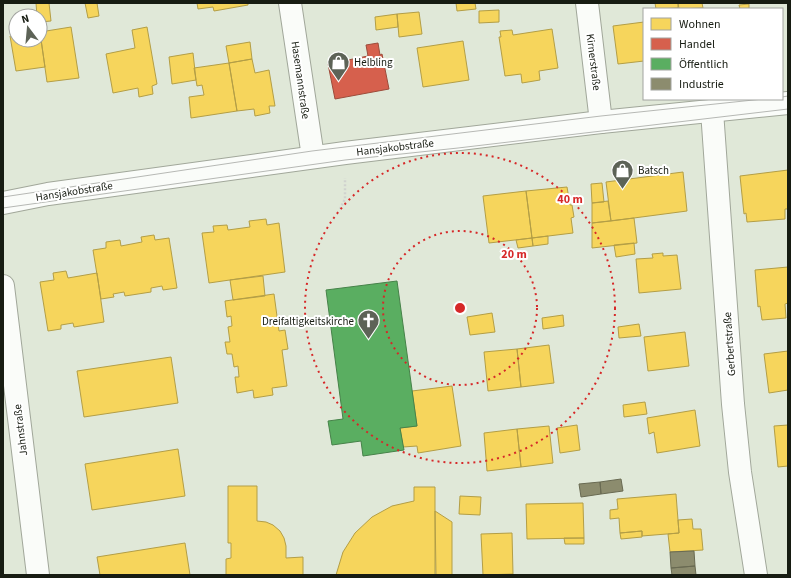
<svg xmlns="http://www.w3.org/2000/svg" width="791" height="578" font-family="'Source Sans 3',sans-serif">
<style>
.homes{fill:#f6d55c;stroke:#b39e46}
.shops{fill:#d6604d;stroke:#9d4c3b}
.public{fill:#5aae61;stroke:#468249}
.industry{fill:#8c8c6e;stroke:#696a52}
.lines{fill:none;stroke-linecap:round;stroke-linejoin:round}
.minor-casing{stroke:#a1a79a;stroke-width:24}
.tertiary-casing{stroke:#a1a79a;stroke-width:24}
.path{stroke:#d0d2ce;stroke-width:2.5;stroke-dasharray:2 2;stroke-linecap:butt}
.minor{stroke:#fafcf9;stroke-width:22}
.tertiary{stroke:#fafcf9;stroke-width:22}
.tram{stroke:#b6b8b4;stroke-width:1}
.ring{fill:none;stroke:#d62828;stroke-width:2;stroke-dasharray:2 4}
.labels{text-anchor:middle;stroke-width:4;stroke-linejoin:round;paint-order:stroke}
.poi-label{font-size:11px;fill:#171c12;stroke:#fff;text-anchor:start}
.street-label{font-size:11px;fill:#171c12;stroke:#fff}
.centre{fill:#d62828;stroke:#fff;stroke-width:2}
.ring-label{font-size:12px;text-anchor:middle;font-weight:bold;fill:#d62828;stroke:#fff;stroke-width:4;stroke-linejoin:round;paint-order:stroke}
</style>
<rect width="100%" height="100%" fill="#e0e8d8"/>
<path class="homes" d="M36 3H49L51 21 40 22V16H37Z
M85 3H97L99 16 88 18Z
M197 3H248V5L214 11 213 7 198 9Z
M456 3H475L476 9 457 11Z
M655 3H678V8L656 9Z
M678 3H702L703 8 679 9Z
M749 4V9H740L739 5Z
M499 10V22L479 23V11Z
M419 12 422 34 399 37 397 14Z
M397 14 398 27 376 30 375 17Z
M644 22V61L618 64 613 26Z
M71 27 79 78 47 82 40 32Z
M147 27 157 84 152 86 153 94 139 97 138 88 113 93 106 54 135 48 132 30Z
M552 29 558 68 539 71 540 80 522 83 521 74 505 76 499 37H501L500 31 512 30 513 35Z
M40 33 45 67 16 71 10 36 16 35V40H40Z
M463 41 469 80 423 87 417 48Z
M250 42 252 59 229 63 226 46Z
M193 53 196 80 172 84 169 57Z
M252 59 255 73 269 70 275 106H269L270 113 255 116 254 109 237 111 229 63Z
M229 63 237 111 191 118 189 97 204 95 202 85 197 86 194 68Z
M788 170V209H785V219L747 222 746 213 744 214 740 176Z
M683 172 687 211 611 221 606 182Z
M602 183 604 202 592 203 591 184Z
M567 187 570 205H572L574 217 571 218 573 233 532 238 526 191Z
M526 191 532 238 489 243 483 196Z
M608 201 611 221 592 223V203Z
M634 218 637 243 592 248V223Z
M266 219 267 225 279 223 285 272 209 283 202 233 214 232 213 226 227 225 228 230 250 227 249 221Z
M154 235 155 240 169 238 177 288 163 290 162 286 151 288V292L125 296 124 292 113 294 114 297 101 299 93 250 106 248V242L120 240 121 246 142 242 141 237Z
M548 236V244L533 246 532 238Z
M532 238 533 246 518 248 516 240Z
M634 243 635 254 616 257 614 245Z
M663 253V256L677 255 681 289 639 293 636 259 653 258 652 254Z
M788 267V303L785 304 786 318 762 320 760 306 758 307 755 270Z
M66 271 68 278 97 273 104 322 74 327 73 323 61 325V329L48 331 40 282 54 280 53 273Z
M263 276 265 296 233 300 230 280Z
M274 294 279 331 285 330 288 349 282 350 287 386 272 388 273 395 254 398 253 390 237 393 235 377H239L238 366 234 367 232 354H227L225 342H230L228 327 232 326 231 316 227 317 225 301Z
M492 313 495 332 470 335 467 317Z
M563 315 564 326 543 329 542 318Z
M639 324 641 336 619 338 618 327Z
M685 332 689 366 648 371 644 337Z
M549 345 554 383 521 387 517 349Z
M517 349 521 387 488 391 484 352Z
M788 351V390L769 393 764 354Z
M171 357 178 403 84 417 77 371Z
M452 386 461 446 418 453 417 446 403 447 400 428 417 426 412 391Z
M645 402 647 414 624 417 623 405Z
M695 410 700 446 657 453 654 432 649 434 647 418Z
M577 425 580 450 560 453 557 428Z
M788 425V466L778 467 774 426Z
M549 426 553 463 521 467 517 429Z
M517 429 521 467 487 471 484 433Z
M178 449 185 496 92 510 85 464Z
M228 486H257V521L266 522 273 525 280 531 284 538 286 546V558L303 557V575H226V559L231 558V543H228Z
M414 487H435V575H336L343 552 355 533 372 517 392 506 414 501Z
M676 494 679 533 642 536V531L620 533 619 518 610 519V510L618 509 617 499Z
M460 496 481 497 480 515 459 514Z
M583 503 584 538 527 539 526 504Z
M435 511 452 522V575H436Z
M692 519 693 529H701L703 550 670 552 668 534 679 533 678 520Z
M642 531V537L621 539 620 533Z
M512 533 513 574 483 575 481 534Z
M564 538H584V544H565Z
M185 543 190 575H100L97 557Z"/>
<path class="shops" d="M378 43 380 55 382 54 389 89 335 99 328 64 368 56 366 45Z"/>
<path class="public" d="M397 281 417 426 400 428 404 450 363 456 361 441 332 445 328 421 343 419 326 290Z"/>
<path class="industry" d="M621 479 623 491 601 494 600 482Z
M600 482 601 494 581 497 579 484Z
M694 551 695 566 671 568 670 552Z
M695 566 696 575H672L671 568Z"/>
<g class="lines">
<defs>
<path id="minor" d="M290 3 313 157
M587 3 601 122
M712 111 733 404 740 472 756 575
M3 286 38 575"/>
<path id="tertiary" d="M3 203 48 194 345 153 601 122 788 103"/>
</defs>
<use href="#minor" class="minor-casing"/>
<use href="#tertiary" class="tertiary-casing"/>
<path class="path" d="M340 209 345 199V178"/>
<use href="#minor" class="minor"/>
<use href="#tertiary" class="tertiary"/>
<path class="tram" d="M782 97 788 96
M3 197 312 151 601 116 763 99
M3 208 345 160 458 148 788 109"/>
</g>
<g class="ring">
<circle cx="460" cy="308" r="77"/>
<circle cx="460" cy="308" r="155"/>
</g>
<defs>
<symbol id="shop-pin" viewBox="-11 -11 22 30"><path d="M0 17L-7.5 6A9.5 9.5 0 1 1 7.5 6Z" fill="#5d6357" stroke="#fff"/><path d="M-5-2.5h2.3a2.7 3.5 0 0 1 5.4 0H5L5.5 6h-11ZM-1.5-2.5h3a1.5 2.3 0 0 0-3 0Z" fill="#fff"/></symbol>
<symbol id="church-pin" viewBox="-11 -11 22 30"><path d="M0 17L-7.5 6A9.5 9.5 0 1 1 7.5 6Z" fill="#5d6357" stroke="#fff"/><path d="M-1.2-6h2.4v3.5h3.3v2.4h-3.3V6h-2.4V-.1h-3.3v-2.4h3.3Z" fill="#fff"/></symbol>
</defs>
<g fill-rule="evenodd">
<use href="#shop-pin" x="326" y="50" width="25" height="34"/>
<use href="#shop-pin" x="610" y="158" width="25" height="34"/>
<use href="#church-pin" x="356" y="308" width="25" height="34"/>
</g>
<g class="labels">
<g class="poi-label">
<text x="354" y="66">Helbling</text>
<text x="638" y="174">Batsch</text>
<text x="354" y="325" text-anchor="end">Dreifaltigkeitskirche</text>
</g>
<g class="street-label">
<text transform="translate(594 62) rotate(83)" y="4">Kirnerstraße</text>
<text transform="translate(301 80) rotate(82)" y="4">Hasemannstraße</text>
<text transform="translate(395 147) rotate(-7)" y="4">Hansjakobstraße</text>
<text transform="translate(74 191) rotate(-9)" y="4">Hansjakobstraße</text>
<text transform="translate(729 344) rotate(-94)" y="4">Gerbertstraße</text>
<text transform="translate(20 430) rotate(-97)" y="4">Jahnstraße</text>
</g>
</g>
<circle cx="460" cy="308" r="6" class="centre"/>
<g class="ring-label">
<text x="570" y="203">40 m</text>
<text x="514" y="258">20 m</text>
</g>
<rect width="791" height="578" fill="none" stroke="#171c12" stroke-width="8"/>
<rect x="643" y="8" width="140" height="92" fill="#ffffff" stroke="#a2a4a0"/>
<rect x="651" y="18" width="20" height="12" fill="#f6d55c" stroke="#a2a4a0"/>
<text x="679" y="28" font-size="12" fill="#171c12">Wohnen</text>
<rect x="651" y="38" width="20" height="12" fill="#d6604d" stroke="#a2a4a0"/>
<text x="679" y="48" font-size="12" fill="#171c12">Handel</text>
<rect x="651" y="58" width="20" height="12" fill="#5aae61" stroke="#a2a4a0"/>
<text x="679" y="68" font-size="12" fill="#171c12">Öffentlich</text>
<rect x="651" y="78" width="20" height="12" fill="#8c8c6e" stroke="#a2a4a0"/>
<text x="679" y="88" font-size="12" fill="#171c12">Industrie</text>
<g transform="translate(28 28) rotate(344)"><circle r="19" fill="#ffffff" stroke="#a2a4a0"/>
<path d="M0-3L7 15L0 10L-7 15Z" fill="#5d6357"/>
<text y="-6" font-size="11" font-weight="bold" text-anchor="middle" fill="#171c12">N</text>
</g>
</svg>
